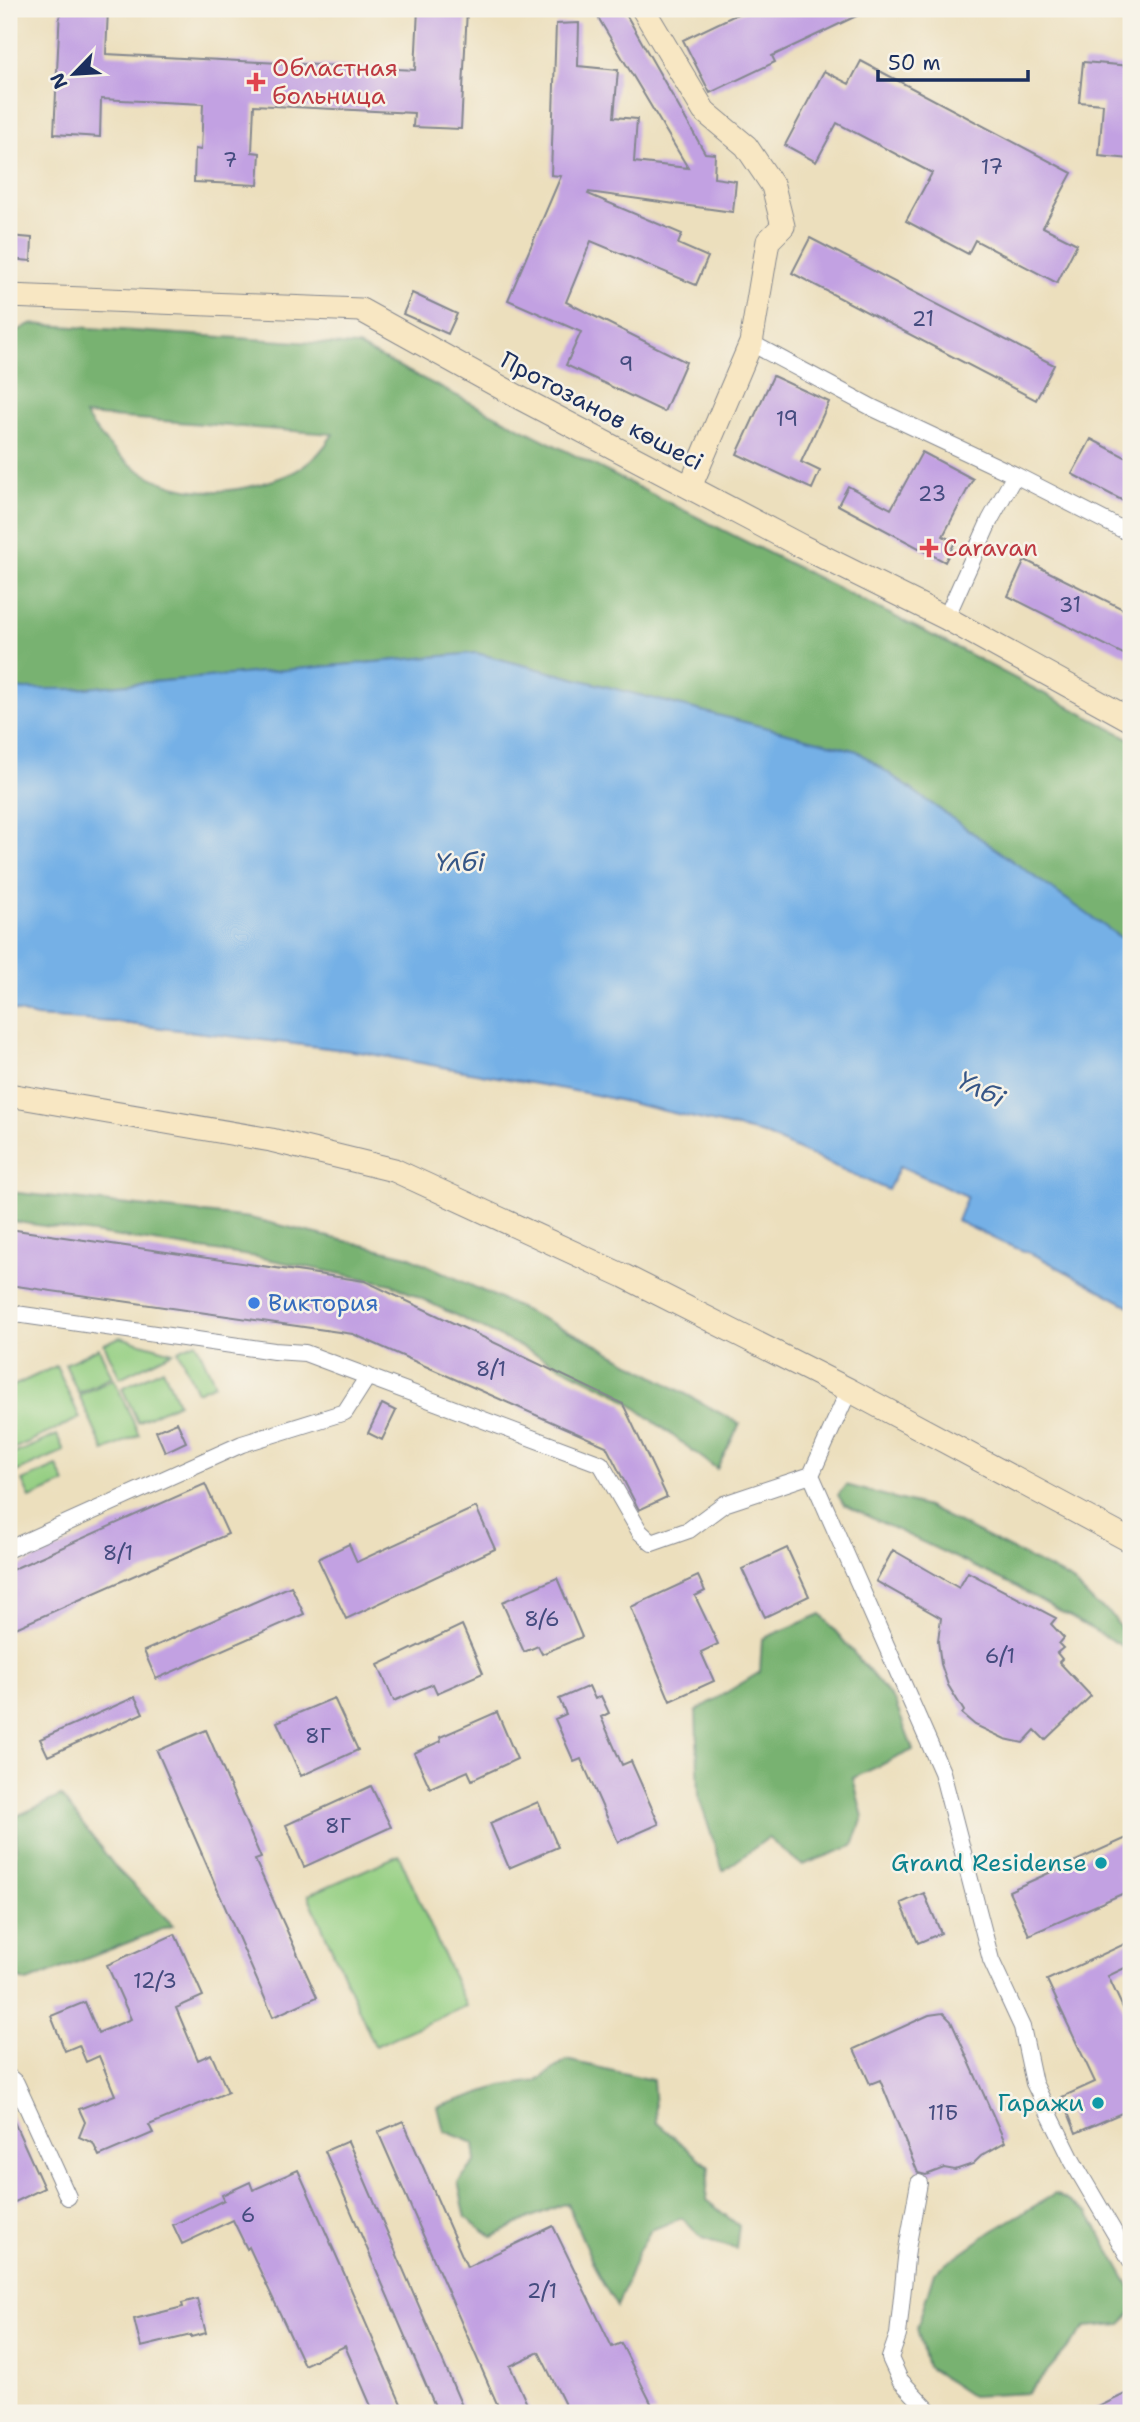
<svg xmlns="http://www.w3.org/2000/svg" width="1140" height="2422" font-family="'Shantell Sans',sans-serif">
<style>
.green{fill:#95cf83;stroke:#587f70;stroke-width:2}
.forest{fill:#78b271;stroke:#4a7068;stroke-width:2;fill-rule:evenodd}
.water{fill:#74b0e6;stroke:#4870a2;stroke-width:2}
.building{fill:#c2a1e2}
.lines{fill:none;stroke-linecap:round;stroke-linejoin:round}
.street-casing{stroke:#84878e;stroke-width:18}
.secondary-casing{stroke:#84878e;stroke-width:25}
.street{stroke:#fff;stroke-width:16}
.secondary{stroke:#f8e7c3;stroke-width:23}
.health-dot{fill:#e0444e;stroke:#f7f3e8;stroke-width:2.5}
.shop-dot{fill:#3f7fe0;stroke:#f7f3e8;stroke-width:2.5}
.culture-dot{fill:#0f9aa8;stroke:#f7f3e8;stroke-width:2.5}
.labels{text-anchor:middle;stroke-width:5;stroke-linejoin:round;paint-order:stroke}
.number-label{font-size:21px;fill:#454c7f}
.health-label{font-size:24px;fill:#be3a42;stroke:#f7f3e8;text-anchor:start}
.street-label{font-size:24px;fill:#1b2f5e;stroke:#f7f3e8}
.shop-label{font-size:24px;fill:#366cbe;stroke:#f7f3e8;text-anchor:start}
.culture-label{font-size:24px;fill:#0d838f;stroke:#f7f3e8;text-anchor:end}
.water-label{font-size:26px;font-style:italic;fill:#365687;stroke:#f7f3e8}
</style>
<rect width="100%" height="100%" fill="#f7f3e8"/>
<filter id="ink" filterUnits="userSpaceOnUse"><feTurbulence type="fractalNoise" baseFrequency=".0143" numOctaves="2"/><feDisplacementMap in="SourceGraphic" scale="14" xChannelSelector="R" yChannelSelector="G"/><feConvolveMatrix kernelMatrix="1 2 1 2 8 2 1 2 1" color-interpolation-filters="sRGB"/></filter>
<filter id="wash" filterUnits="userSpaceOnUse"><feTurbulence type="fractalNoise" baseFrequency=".00686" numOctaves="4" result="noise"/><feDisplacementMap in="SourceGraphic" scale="28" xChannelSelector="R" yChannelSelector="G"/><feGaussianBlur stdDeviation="1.57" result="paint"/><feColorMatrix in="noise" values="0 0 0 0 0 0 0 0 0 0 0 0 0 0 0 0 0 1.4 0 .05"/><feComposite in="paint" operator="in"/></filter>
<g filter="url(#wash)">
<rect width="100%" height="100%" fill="#ecdfbd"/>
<path class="green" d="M120 1337 173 1352 120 1378 104 1344Z
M196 1342 215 1384 197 1392 178 1350Z
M99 1348 112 1377 78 1393 65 1364Z
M56 1366 80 1418 9 1451V1388Z
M163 1369 178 1403 138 1422 122 1388Z
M114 1379 139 1435 104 1451 79 1395Z
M57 1435 64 1451 9 1475V1456Z
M57 1466 65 1483 30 1498 22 1481Z
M399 1855 466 2006 375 2046 308 1895Z"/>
<path class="forest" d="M30 324 358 346 959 649 1131 739V945L857 751 476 653 74 689H9V336ZM85 415 333 434C314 465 294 475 260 484 186 505 127 479 85 415Z
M9 1192 250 1218 408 1256 588 1340 740 1424 717 1469 616 1393 391 1284 257 1257 9 1221Z
M846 1485 927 1507 1070 1579 1095 1604 1111 1614 1121 1629 1131 1627V1651L1009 1583 844 1505 838 1495Z
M821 1614 895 1702 913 1750 853 1778 863 1817 853 1846 802 1865 768 1838 723 1871 699 1797 696 1711 760 1672 762 1639Z
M61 1796 117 1869 173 1925 27 1982 12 1976 17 1816Z
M566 2060 653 2080 656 2122 709 2167 706 2200 739 2226 736 2249 702 2238 682 2218 651 2230 639 2250 617 2307 599 2277 567 2203 529 2218 493 2237 466 2218 458 2182 476 2161 474 2143 444 2131 438 2107 501 2086 537 2081Z
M1055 2194 1088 2212 1131 2288V2314L1121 2324 1086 2327 1028 2393 971 2396 927 2367 917 2328 934 2272 992 2231Z"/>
<path class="water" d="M476 653 857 751 1131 945V1307L1037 1256 1003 1243 957 1221 967 1196 900 1166 888 1190 763 1134 596 1095 360 1052 113 1022 36 1017 9 1009V689H74Z"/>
<g id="blocks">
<path class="building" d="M60 9H108L106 54 415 70 418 9H467L461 129 413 127 414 113 254 105 252 152 260 153 258 185 194 182 195 149 201 150 203 104 101 99 100 137 54 134Z
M593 9H623L705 153 715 154 714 178 736 181 733 212 589 192 588 194 682 234 678 244 708 257 696 285 591 241 566 302 686 362 664 412 566 365 581 332 508 300 561 176 551 175 556 24 579 23 578 66 618 70 614 117 637 119 634 162 688 168Z
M748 9H871L772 56 775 62 710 93 683 40Z
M861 61 1072 173 1043 227 1077 244 1057 283 975 240 968 254 906 221 932 173 837 123 816 162 785 145 824 71 849 84Z
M1083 62 1131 66V159L1099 156 1103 104 1079 102Z
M9 236 32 238 31 261 9 259Z
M810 238 1054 365 1036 400 792 273Z
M412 293 457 314 448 334 403 314Z
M773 376 829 402 801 462 820 471 812 489 737 454Z
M1091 439 1131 460V505L1072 474Z
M922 452 973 479 943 536 955 542 945 562 838 505 848 486 891 509Z
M1025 560 1131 613V658L1008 596Z
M9 1229 365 1281 623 1404 667 1497 639 1510 606 1446 353 1334 9 1285Z
M382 1404 396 1411 382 1440 368 1433Z
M177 1422 186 1442 165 1452 156 1431Z
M205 1484 228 1534 9 1631V1571Z
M476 1507 495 1549 346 1619 318 1559 349 1544 357 1562Z
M787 1548 809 1596 765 1617 742 1569Z
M893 1550 959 1588 968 1572 1056 1618 1051 1624 1064 1638 1059 1644 1063 1648 1057 1653 1062 1659 1059 1662 1091 1696 1045 1740 1035 1730 1023 1743 1005 1739 975 1725 962 1714 964 1711 948 1685 941 1664 938 1641 941 1618 876 1581Z
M698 1576 705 1591 695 1596 718 1644 701 1652 714 1681 670 1701 631 1607Z
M557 1578 582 1637 542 1654 538 1646 524 1652 502 1602Z
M291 1586 304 1614 156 1679 144 1651Z
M462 1625 483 1673 437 1693 433 1684 394 1701 378 1665Z
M589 1686 595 1699 601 1696 609 1713 601 1717 622 1765 631 1761 659 1824 618 1842 581 1759 574 1762 555 1719 566 1714 559 1699Z
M135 1697 143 1713 48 1756 40 1739Z
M334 1698 358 1750 301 1776 277 1722Z
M497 1712 517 1759 472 1780 468 1771 430 1788 414 1753 441 1741 440 1737Z
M206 1730 261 1858 255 1860 317 1997 273 2017 157 1751Z
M371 1786 391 1827 304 1867 286 1825Z
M538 1802 558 1847 509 1868 490 1823Z
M1131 1836V1890L1029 1935 1009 1891Z
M924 1893 941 1933 918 1943 901 1903Z
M175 1934 203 1996 176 2008 198 2060 211 2054 228 2092 149 2125 153 2133 99 2156 93 2143 79 2137 85 2122 79 2109 115 2095 99 2056 86 2062 79 2045 65 2051 51 2016 85 2002 98 2033 131 2019 107 1965Z
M1131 1941V1965L1108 1976 1131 2025V2109L1076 2133 1062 2097 1095 2082 1047 1980Z
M943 2013 951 2021 1005 2142 981 2156 973 2164 955 2170 944 2168 926 2175 918 2173 880 2080 870 2084 854 2049 929 2015Z
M9 2111 44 2188 9 2205Z
M403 2121 467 2267 553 2226 612 2347 621 2343 656 2413H569L539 2352 510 2366 531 2413H501L378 2132Z
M348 2141 465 2413H438L325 2151Z
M298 2170 344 2273 405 2413H374L345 2346 304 2365 249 2247 247 2249 233 2220 182 2244 173 2225 224 2200 222 2195 250 2182 253 2190Z
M197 2299 206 2333 191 2337V2335L141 2347 134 2319 183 2307 182 2303Z
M1131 2391V2413H1086Z"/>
</g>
</g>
<g filter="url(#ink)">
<use href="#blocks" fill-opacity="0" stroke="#84878e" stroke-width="2"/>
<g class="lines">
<defs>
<path id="street" d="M751 343 873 408 1015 475 1131 534
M946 618 990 520 1015 475
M9 1313 274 1351 305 1353 601 1464 640 1532 652 1543 689 1530 724 1504 811 1475
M849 1390 811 1475 942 1772 991 1960 1022 2027 1034 2083 1073 2162 1131 2261
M9 1549 242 1444 345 1412 368 1376
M9 2077 16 2083 68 2197
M919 2183 907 2249 898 2335 890 2358 900 2380 931 2413"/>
<path id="secondary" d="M643 9 704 111 746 146 773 186 783 226 768 241 751 343 690 487
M9 296 361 310 520 398 801 546 946 618 1131 720
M9 1095 271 1140 394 1170 624 1276 849 1390 1131 1541"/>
</defs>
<use href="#street" class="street-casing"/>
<use href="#secondary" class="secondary-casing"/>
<use href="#street" class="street"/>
<use href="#secondary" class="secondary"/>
</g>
</g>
<g class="health-dot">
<path d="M252.5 71.5h7v7h7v7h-7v7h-7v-7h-7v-7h7z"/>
<path d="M925.5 537.5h7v7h7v7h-7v7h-7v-7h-7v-7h7z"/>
</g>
<circle class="shop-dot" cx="254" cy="1303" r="7"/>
<g class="culture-dot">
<circle cx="1101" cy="1863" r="7"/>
<circle cx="1098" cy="2103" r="7"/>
</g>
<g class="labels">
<g class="number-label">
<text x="230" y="167">7</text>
<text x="992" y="174">17</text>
<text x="923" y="326">21</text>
<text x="626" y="371">9</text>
<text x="787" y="426">19</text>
<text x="932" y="501">23</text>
<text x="1070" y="612">31</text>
<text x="491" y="1376">8/1</text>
<text x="118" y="1560">8/1</text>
<text x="542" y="1626">8/6</text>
<text x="1000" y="1663">6/1</text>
<text x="318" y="1743">8Г</text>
<text x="338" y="1833">8Г</text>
<text x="155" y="1988">12/3</text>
<text x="943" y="2120">11Б</text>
<text x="248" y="2222">6</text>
<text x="542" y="2298">2/1</text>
</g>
<g class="health-label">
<text x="272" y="76">Областная<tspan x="272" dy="28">больница</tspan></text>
<text x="943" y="556">Caravan</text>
</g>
<g class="street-label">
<text transform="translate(602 411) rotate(28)" y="8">Протозанов көшесі</text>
</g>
<g class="shop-label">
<text x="268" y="1311">Виктория</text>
</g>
<g class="culture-label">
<text x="1087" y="1871">Grand Residense</text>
<text x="1084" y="2111">Гаражи</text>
</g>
<g class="water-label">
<text x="460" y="871">Үлбі</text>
<text transform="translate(981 1089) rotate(27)" y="9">Үлбі</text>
</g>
</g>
<rect width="1140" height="2422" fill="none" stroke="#f7f3e8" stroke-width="35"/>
<g transform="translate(74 74) rotate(245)" stroke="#f7f3e8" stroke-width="5" paint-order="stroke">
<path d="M0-5L12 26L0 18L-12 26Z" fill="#1b2f5e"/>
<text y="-10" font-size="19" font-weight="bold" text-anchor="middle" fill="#1b2f5e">N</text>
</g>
<path d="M878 70v10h150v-10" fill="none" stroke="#1b2f5e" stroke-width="3.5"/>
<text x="888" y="70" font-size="21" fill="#1b2f5e" stroke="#f7f3e8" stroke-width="5" paint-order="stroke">50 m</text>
</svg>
